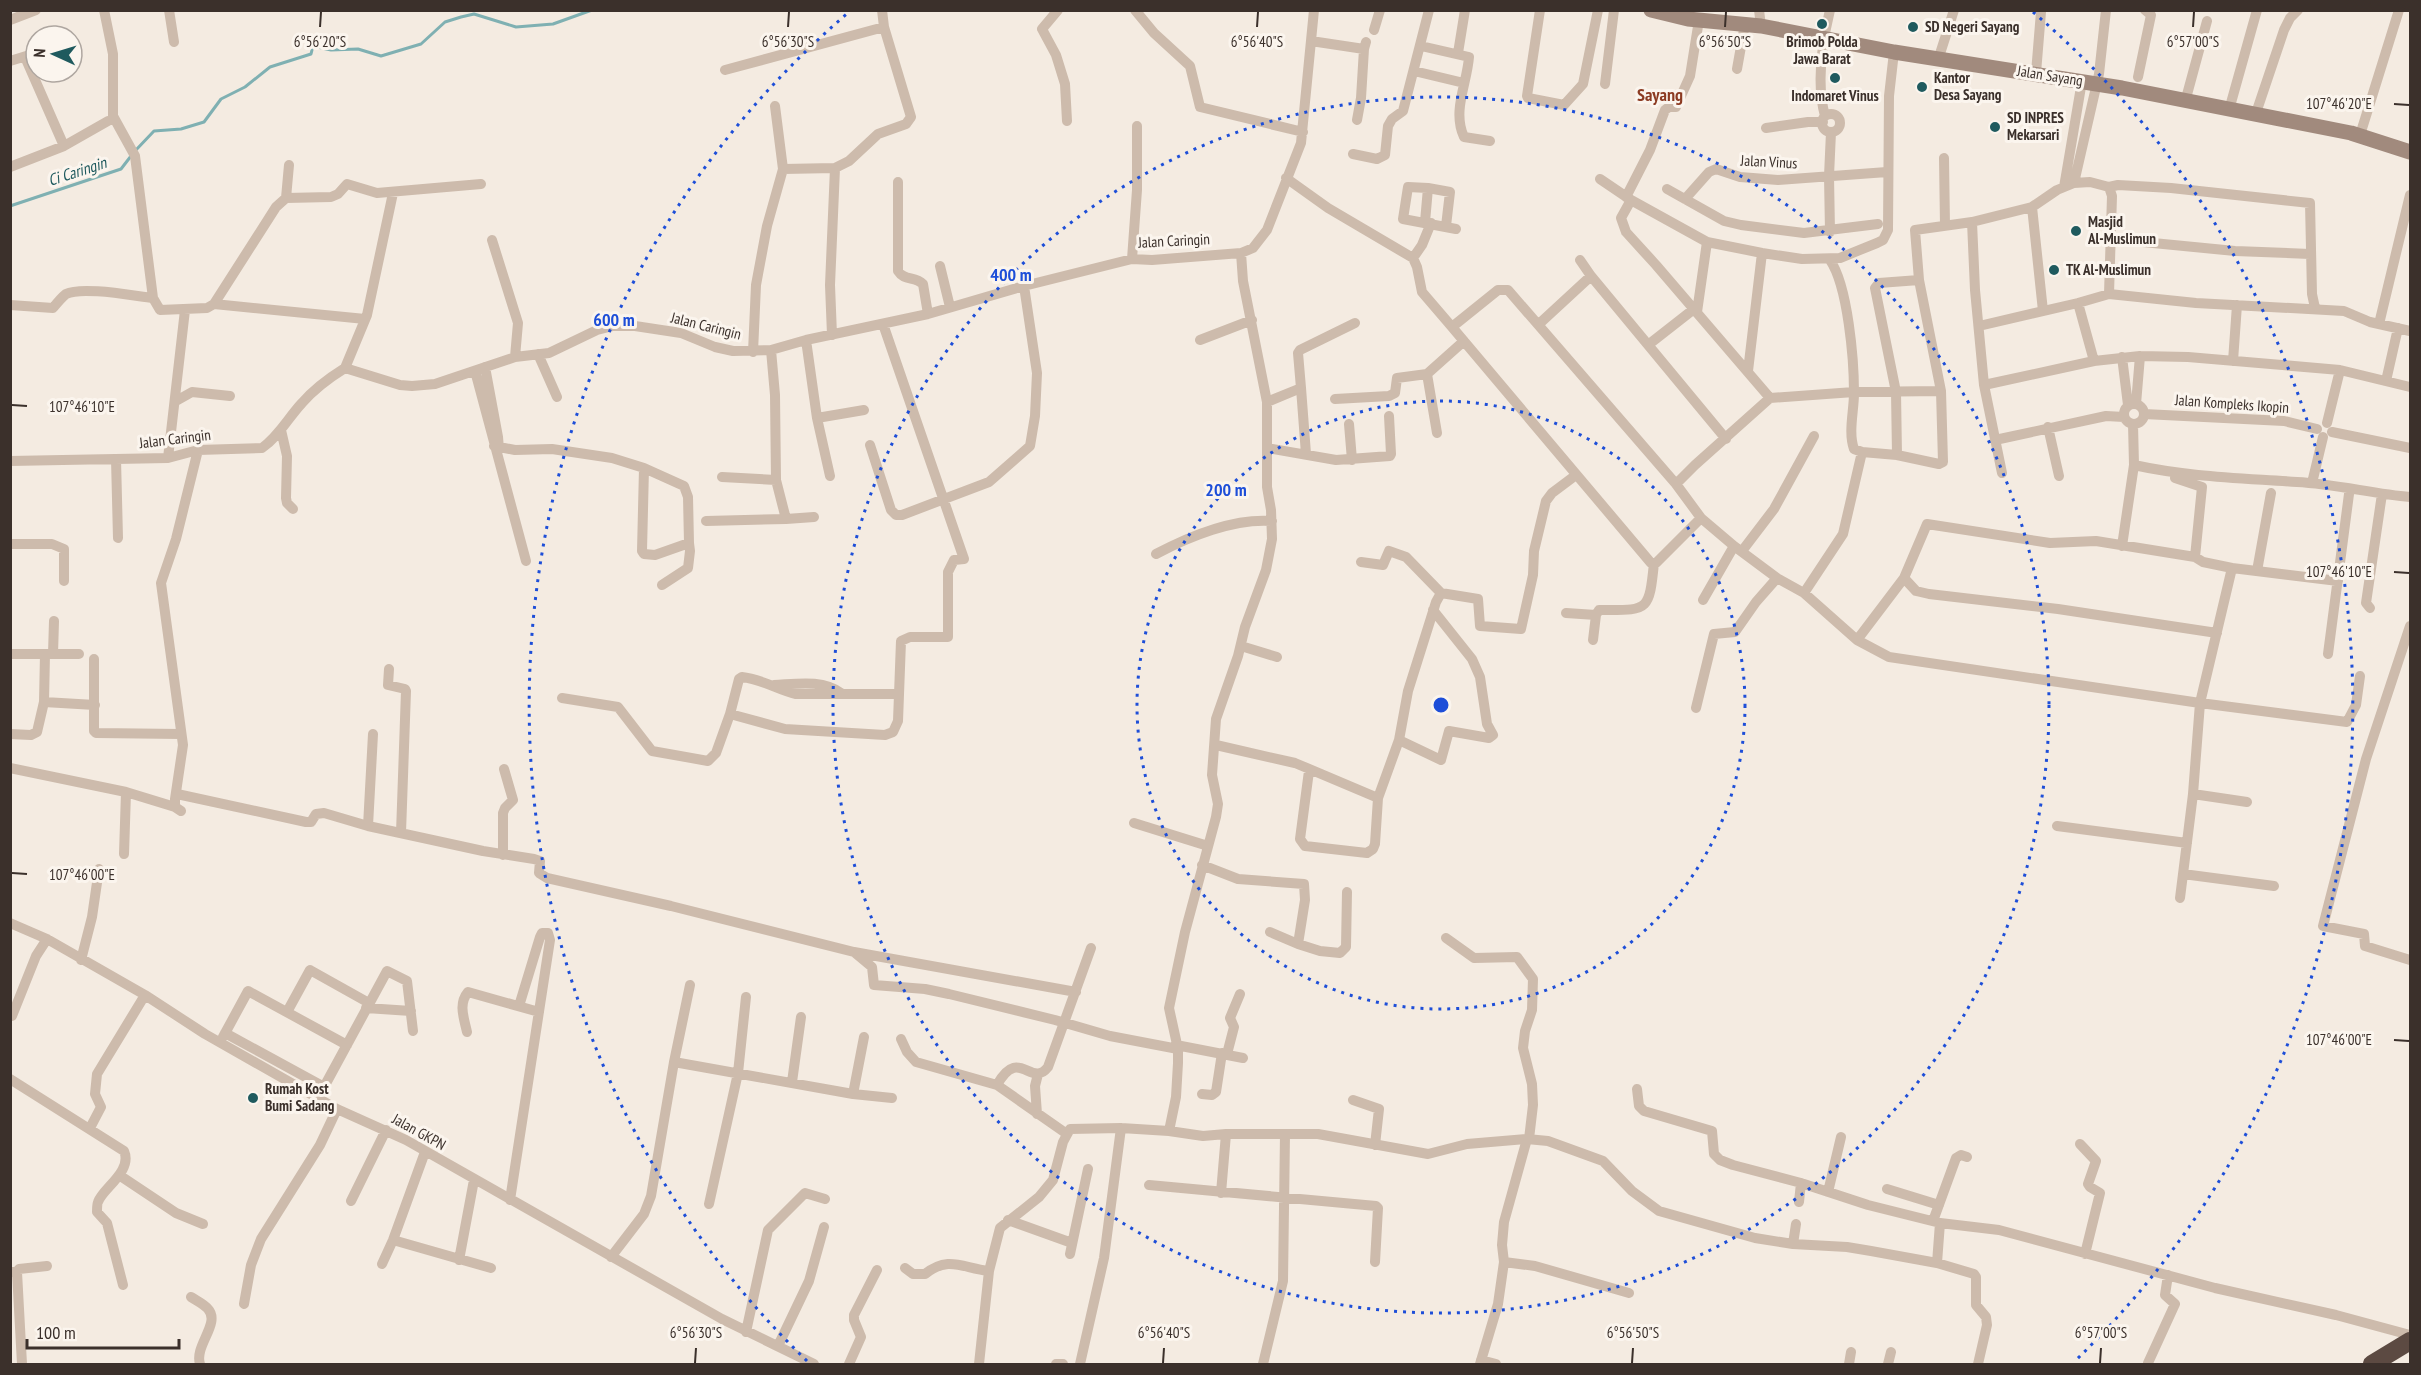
<svg xmlns="http://www.w3.org/2000/svg" width="2421" height="1375" font-family="'PT Sans Narrow',sans-serif">
<style>
.lines{fill:none;stroke-linecap:round;stroke-linejoin:round}
.stream{stroke:#7fb0b2;stroke-width:3}
.street{stroke:#cdbbac;stroke-width:10}
.secondary{stroke:#a18a7d;stroke-width:15}
.highway{stroke:#5c4a42;stroke-width:18}
.ticks{fill:none;stroke:#3b302b;stroke-width:2}
.ring{fill:none;stroke:#1d4ed8;stroke-width:3;stroke-dasharray:3 6}
.poi-dot{fill:#1f5a5e;stroke:#fbf5ee;stroke-width:2}
.labels{text-anchor:middle;stroke-width:6;stroke-linejoin:round;paint-order:stroke}
.poi-label{font-size:15px;font-weight:bold;fill:#3b302b;stroke:#fbf5ee;text-anchor:start}
.street-label{font-size:15px;fill:#3b302b;stroke:#fbf5ee}
.water-label{font-size:16px;font-style:italic;fill:#1f5a5e;stroke:#fbf5ee}
.quarter-label{font-size:18px;font-weight:bold;fill:#8c3b22;stroke:#fbf5ee}
.ticks-label{font-size:15px;text-anchor:middle;fill:#3b302b;stroke:#fbf5ee;stroke-width:6;stroke-linejoin:round;paint-order:stroke}
.centre{fill:#1d4ed8;stroke:#fbf5ee;stroke-width:3}
.ring-label{font-size:18px;text-anchor:middle;font-weight:bold;fill:#1d4ed8;stroke:#fbf5ee;stroke-width:6;stroke-linejoin:round;paint-order:stroke}
</style>
<rect width="100%" height="100%" fill="#f4ebe1"/>
<g class="lines">
<path class="stream" d="M135 151 154 131 181 129 204 122 221 99 245 87 270 67 311 54 313 46 331 50 358 49 381 56 421 44 445 22 461 17 474 14 516 27 553 24 592 10
M10 206 121 169 131 156"/>
<path class="street" d="M104 10 113 54V116L135 156 153 298
M169 10 174 42
M1058 10 1042 29 1056 55 1065 84 1067 121
M1135 10 1154 33 1190 66 1200 107 1303 132
M1540 10 1527 96 1528 98 1564 105 1583 84 1598 10
M1759 10 1761 26
M10 20 36 10
M1374 30 1380 10
M1311 41 1364 49 1366 42
M1421 46 1469 57C1467 84 1452 111 1464 137L1490 141
M1458 53 1465 10
M1938 60 1954 10
M10 61 36 53
M1737 69 1745 24
M725 70 884 27
M1414 71 1464 83
M2036 73 2041 12
M2138 77 2151 15 2145 10
M1605 84 1614 10
M2185 102 2207 21
M775 106 783 169
M2229 110 2257 10
M1822 123a9 9 0 1 1 18 0a9 9 0 1 1-18 0Z
M1825 116C1816 83 1822 43 1830 10
M2255 116 2284 30 2290 18 2298 10
M1357 120 1361 98 1364 49
M1766 128 1808 122H1823
M2360 135 2399 10
M64 146 108 121
M1353 154 1377 159 1385 155 1388 126 1392 119 1403 111 1429 10
M1944 158 1945 226
M10 167 64 146 25 57
M1286 178 1328 208 1413 258 1417 267 1422 292 1452 327
M1600 179 1631 200 1707 242 1762 253 1802 259 1840 258 1877 243 1883 240 1888 230 1889 96 1894 52
M898 182V271C904 281 915 276 923 284L928 314
M2074 183 2099 74 2106 10
M2064 187 2082 81
M2109 187 2118 185 2171 188 2310 203 2312 294 2315 308
M1667 189 1724 221 1741 225 1804 233 1878 224
M1626 197 1650 150 1665 110 1669 107H1676L1690 76 1699 20
M286 198 289 165
M1685 199 1709 172 1716 169 1740 177 1778 180 1887 172
M1631 200 1621 218 1626 232 1656 265 1770 398 1854 392 1941 391
M2032 207 2043 311
M1425 222 1428 188
M1972 222 1975 290 1984 385 2002 473
M1446 226 1450 192 1428 188 1408 187 1403 219 1456 229
M1830 232 1829 176 1831 132
M2112 239 2235 251 2310 254
M492 240 518 323 515 357
M1413 258 1422 245 1431 223
M1132 259 1137 190V126
M1580 260 1591 276
M1830 260C1848 286 1854 360 1854 393 1854 411 1848 432 1854 449L1862 452 1897 455 1939 464 1943 462 1941 391 1919 280 1915 230 1972 222 2032 207 2057 190 2074 183 2090 182 2109 187 2112 196 2109 294
M940 266 950 307
M2078 303 2094 361
M214 304 365 319
M10 305 53 308C57 303 61 298 66 294 82 286 134 296 153 298L160 310 207 308 214 304 276 207 286 198 331 197 338 194 347 184 377 193 481 184
M1697 312 1707 242
M1539 324 1591 276 1726 439
M2379 324 2410 195
M1979 326 2078 303 2109 294 2196 303 2344 311 2370 322 2410 331
M832 335 830 285 835 168
M806 340 817 418 864 410
M1200 340 1252 320
M1648 345 1694 309
M753 352 756 285 767 226 783 169 835 168 849 161 878 134 906 124 911 117 884 27 882 10
M538 354 557 397
M2122 357 2128 405
M2233 361 2237 305
M485 367 498 437 499 449
M345 368 367 315 393 193
M475 371 526 561
M1748 371 1762 253
M1427 374 1437 433
M2386 381 2398 328
M1984 385 2094 361 2140 356 2188 357 2340 370 2410 387
M1301 388 1306 454
M1335 399 1389 396 1395 393 1397 378 1427 374 1464 341
M176 401 192 392 230 396
M1267 402 1301 388 1298 353 1300 350 1355 323
M2124 414a10 10 0 1 1 20 0a10 10 0 1 1-20 0Z
M2136 404 2140 356
M2144 414 2284 421 2317 429
M817 418 830 476
M2327 423 2340 370
M1349 424 1352 460
M2133 424 2134 465C2188 477 2242 478 2297 482 2336 484 2373 494 2410 497
M2048 427 2059 476
M281 430 287 456 286 498 287 503 293 509
M2332 432 2410 448
M1995 440 2106 416 2124 417
M870 445 891 510 896 515H902L989 482 1030 446 1035 416 1037 373 1024 286
M494 446 515 450 552 449 612 458 644 468
M1267 448 1336 460 1390 456 1391 454 1389 416
M1897 455 1896 392 1875 288 1879 283 1919 280
M168 458 185 310
M116 459 118 538
M10 461 168 458 198 450 262 448C279 436 288 418 302 403 315 388 329 378 345 368L400 385 412 386 435 384 515 357 549 353 597 330 613 326H635L681 333 715 347 733 351 771 350 806 340 928 314 1024 286 1132 259 1152 260 1241 253 1253 248 1267 230 1301 143 1314 10
M644 468 684 486 688 497 689 543 655 555 644 554 642 551Z
M722 477 776 480
M2175 478 2202 487 2195 557
M2312 483 2323 437
M1676 484 1701 518 1656 563H1651L1452 327 1498 290H1508L1676 484 1695 465 1770 398
M1701 518 1734 546 1777 578 1804 593 1857 640 1889 657 2200 703 2232 568 2338 581
M786 519 814 517
M706 521 786 519 776 480 775 395 771 350
M10 544H52L64 549V581
M2122 546 2134 465
M1742 551 1774 509 1814 436
M1156 554C1188 537 1234 518 1272 521
M1361 562 1383 565 1389 551 1406 557 1441 593 1478 599 1480 626 1521 629 1533 575 1534 551 1546 501 1552 493 1576 475
M2257 571 2271 493
M1904 578 1916 591 1929 594 2058 609 2217 633
M662 585 688 568 690 551 689 543
M1804 593 1843 534 1862 452
M1703 600 1734 546
M2370 608 2366 603 2382 494
M1566 613 1596 615 1593 640
M1596 615 1599 610C1648 610 1649 613 1654 563
M2410 626 2366 759 2323 926 2364 934 2365 946 2410 960
M1857 640 1904 578 1927 524 2050 543 2096 541 2195 557 2203 562 2232 568
M1241 646 1277 657
M10 654H79
M53 654 54 621
M2328 654 2349 494
M94 659V731L96 733 181 734
M389 669 388 685 405 689 406 691 401 833
M774 685C796 684 822 679 841 693
M562 698 618 707 652 751 708 761 716 753 730 714 785 729 885 735 893 732 898 721 901 641 910 637H948V572L954 560 964 559 883 324
M44 702 95 705
M1696 708 1714 634 1735 632 1756 602 1777 578
M730 714 739 679 742 677C762 679 778 690 796 694H898
M10 734 31 735 37 732 44 702 45 654
M1399 740 1441 760 1449 731 1489 738 1493 735 1487 724 1480 677 1472 659 1433 610
M1216 745 1295 763 1378 798
M10 768 126 792 175 807
M1309 771 1300 839 1305 846 1367 853 1373 849 1375 844 1378 798 1399 740 1408 691 1436 602 1441 593
M177 794 306 822H311L316 814 324 813 368 826 483 851 534 859 540 861 539 873 547 878 671 906 854 952 872 967 874 985 925 989 949 994 1055 1020 1110 1036 1178 1049
M2247 802 2193 794 2200 703 2347 722 2356 705 2360 676
M181 811 175 807V799L183 745 161 583 176 539 198 450
M1134 823 1208 846
M368 826 373 734
M2057 826 2187 843
M124 854 126 792
M503 855V813L505 808 513 800 504 769
M1202 865 1238 879 1304 884 1305 900 1298 944 1320 951 1340 953 1346 947 1347 892
M2183 874 2274 886
M2180 898 2193 794
M10 923 47 939 145 995 205 1034 337 1109 406 1140 722 1319 814 1364
M1270 932 1298 944
M1446 938 1474 958 1517 957 1533 979 1532 1010 1525 1031 1523 1048 1532 1084 1533 1105 1529 1139
M854 952 1076 992
M81 960 92 917 99 869
M366 1008 411 1011
M287 1012 310 970 369 1003
M12 1016 36 956 47 939
M467 1032C464 1018 458 1004 468 992L539 1012
M225 1033 324 1087 387 971 407 981 413 1031
M223 1037 248 991 347 1045
M901 1039 907 1052 916 1062 997 1085 1067 1134
M1176 1045 1243 1058
M1227 1054 1234 1027 1230 1018 1240 994
M674 1062 853 1094 864 1037
M10 1079 124 1151C133 1171 102 1189 98 1202 97 1203 97 1210 97 1212L107 1223 123 1285
M792 1082 801 1017
M997 1085C1019 1045 1031 1089 1048 1067L1091 948
M1637 1089 1639 1106 1644 1111 1712 1131 1714 1154 1720 1160 1733 1165 1801 1183 1868 1205 1940 1223 1999 1230 2215 1288 2336 1315 2410 1335
M853 1094 892 1098
M1202 1094 1212 1095 1216 1092 1222 1053
M1353 1100 1379 1109 1375 1145
M1037 1114 1035 1086 1038 1074
M90 1128 101 1107 95 1094 97 1074 145 995
M1169 1131 1203 1136 1226 1134H1318L1428 1154 1467 1144 1527 1139 1548 1141 1603 1161 1632 1191 1659 1211 1755 1238 1793 1244 1847 1247 1871 1251 1937 1263 1974 1274 1976 1277V1305L1986 1317 1987 1325 1978 1364
M2080 1144 2096 1161 2088 1184 2090 1187 2100 1193 2085 1254
M119 1175 176 1213 203 1224
M1149 1185 1376 1206 1378 1208 1375 1262
M1887 1189 1939 1205
M1828 1192 1841 1137
M1221 1193 1226 1134
M510 1200 550 940 548 933H542L540 937 519 1006
M351 1201 386 1130
M1799 1202 1801 1183
M709 1204 738 1073 746 997
M1008 1220 1072 1243
M1933 1221 1956 1158 1961 1155 1967 1157
M393 1240 491 1268
M1793 1244 1796 1224
M1070 1254 1088 1169
M611 1257 644 1214 651 1196 674 1062 690 985
M459 1260 474 1180
M1504 1262 1535 1266 1629 1293
M1937 1263 1940 1223
M382 1264 393 1240 425 1152
M905 1268 913 1274H925C949 1255 962 1268 989 1271
M10 1272H17L22 1364
M17 1272 19 1269 47 1266
M191 1297C197 1301 204 1304 208 1309 221 1323 194 1346 200 1364
M244 1304 251 1265 261 1239 320 1145 337 1109
M746 1332 768 1230 805 1193 825 1199
M778 1346 809 1281 824 1227
M1481 1360 1496 1364
M2148 1363 2175 1304 2165 1295 2168 1275
M849 1364 861 1337 854 1320V1315L877 1270
M979 1364 989 1271 1000 1228 1039 1197 1053 1180 1063 1142 1070 1129 1121 1128 1169 1131 1176 1097 1178 1063V1049L1169 1008 1185 932 1216 817 1218 804 1212 775 1216 719 1238 656 1245 627 1266 570 1272 539 1271 510 1267 487V402L1243 281 1241 253
M1056 1364H1063
M1080 1364 1104 1258 1121 1128
M1263 1364 1283 1281 1285 1134
M1480 1364 1498 1304 1504 1262 1502 1245 1504 1222 1527 1139
M1849 1364 1851 1352
M1888 1364 1891 1352"/>
<path class="secondary" d="M1651 10 1688 19 1761 26 1894 52 2122 88 2351 133 2410 152"/>
<path class="highway" d="M2372 1364 2410 1341"/>
</g>
<path class="ticks" d="M320 27 321 12M788 27 789 12M1257 27 1258 12M1725 27 1726 12M2193 27 2194 12M2394 104 2409 105M12 405 27 406M2394 572 2409 573M12 873 27 874M2394 1040 2409 1041M695 1363 696 1348M1163 1363 1164 1348M1632 1363 1633 1348M2100 1363 2101 1348"/>
<g class="ring">
<circle cx="1441" cy="705" r="304"/>
<circle cx="1441" cy="705" r="608"/>
<path d="M807 1361A912 912 0 0 1 849 12M2033 12A912 912 0 0 1 2075 1361"/>
</g>
<g class="poi-dot">
<circle cx="1822" cy="24" r="6"/>
<circle cx="1913" cy="27" r="6"/>
<circle cx="1835" cy="78" r="6"/>
<circle cx="1922" cy="87" r="6"/>
<circle cx="1995" cy="127" r="6"/>
<circle cx="2076" cy="231" r="6"/>
<circle cx="2054" cy="270" r="6"/>
<circle cx="253" cy="1098" r="6"/>
</g>
<g class="labels">
<g class="poi-label">
<text x="1925" y="32">SD Negeri Sayang</text>
<text x="1822" y="47" text-anchor="middle">Brimob Polda<tspan x="1822" dy="17">Jawa Barat</tspan></text>
<text x="1934" y="83">Kantor<tspan x="1934" dy="17">Desa Sayang</tspan></text>
<text x="1835" y="101" text-anchor="middle">Indomaret Vinus</text>
<text x="2007" y="123">SD INPRES<tspan x="2007" dy="17">Mekarsari</tspan></text>
<text x="2088" y="227">Masjid<tspan x="2088" dy="17">Al-Muslimun</tspan></text>
<text x="2066" y="275">TK Al-Muslimun</text>
<text x="265" y="1094">Rumah Kost<tspan x="265" dy="17">Bumi Sadang</tspan></text>
</g>
<g class="street-label">
<text transform="translate(2050 76) rotate(9)" y="5">Jalan Sayang</text>
<text transform="translate(1769 162) rotate(3)" y="5">Jalan Vinus</text>
<text transform="translate(1174 241) rotate(-3)" y="5">Jalan Caringin</text>
<text transform="translate(706 326) rotate(14)" y="5">Jalan Caringin</text>
<text transform="translate(2232 404) rotate(4)" y="5">Jalan Kompleks Ikopin</text>
<text transform="translate(175 439) rotate(-7)" y="5">Jalan Caringin</text>
<text transform="translate(419 1132) rotate(29)" y="5">Jalan GKPN</text>
</g>
<g class="water-label">
<text transform="translate(77 171) rotate(-18)" y="6">Ci Caringin</text>
</g>
<g class="quarter-label">
<text x="1660" y="101">Sayang</text>
</g>
</g>
<g class="ticks-label">
<text x="320" y="47">6°56'20"S</text>
<text x="788" y="47">6°56'30"S</text>
<text x="1257" y="47">6°56'40"S</text>
<text x="1725" y="47">6°56'50"S</text>
<text x="2193" y="47">6°57'00"S</text>
<text x="2339" y="109">107°46'20"E</text>
<text x="82" y="412">107°46'10"E</text>
<text x="2339" y="577">107°46'10"E</text>
<text x="82" y="880">107°46'00"E</text>
<text x="2339" y="1045">107°46'00"E</text>
<text x="696" y="1338">6°56'30"S</text>
<text x="1164" y="1338">6°56'40"S</text>
<text x="1633" y="1338">6°56'50"S</text>
<text x="2101" y="1338">6°57'00"S</text>
</g>
<circle cx="1441" cy="705" r="9" class="centre"/>
<g class="ring-label">
<text x="1011" y="281">400 m</text>
<text x="614" y="326">600 m</text>
<text x="1226" y="496">200 m</text>
</g>
<rect width="2421" height="1375" fill="none" stroke="#3b302b" stroke-width="24"/>
<g transform="translate(54 54) rotate(274)"><circle r="28" fill="#fbf5ee" stroke="#aea6a0" stroke-width="1.5"/>
<path d="M0-4.5L10 22L0 15L-10 22Z" fill="#1f5a5e"/>
<text y="-9" font-size="16" font-weight="bold" text-anchor="middle" fill="#3b302b">N</text>
</g>
<path d="M27 1339v9h152v-9" fill="none" stroke="#3b302b" stroke-width="3"/>
<text x="36" y="1339" font-size="18" fill="#3b302b" stroke="#fbf5ee" stroke-width="4.5" paint-order="stroke">100 m</text>
</svg>
